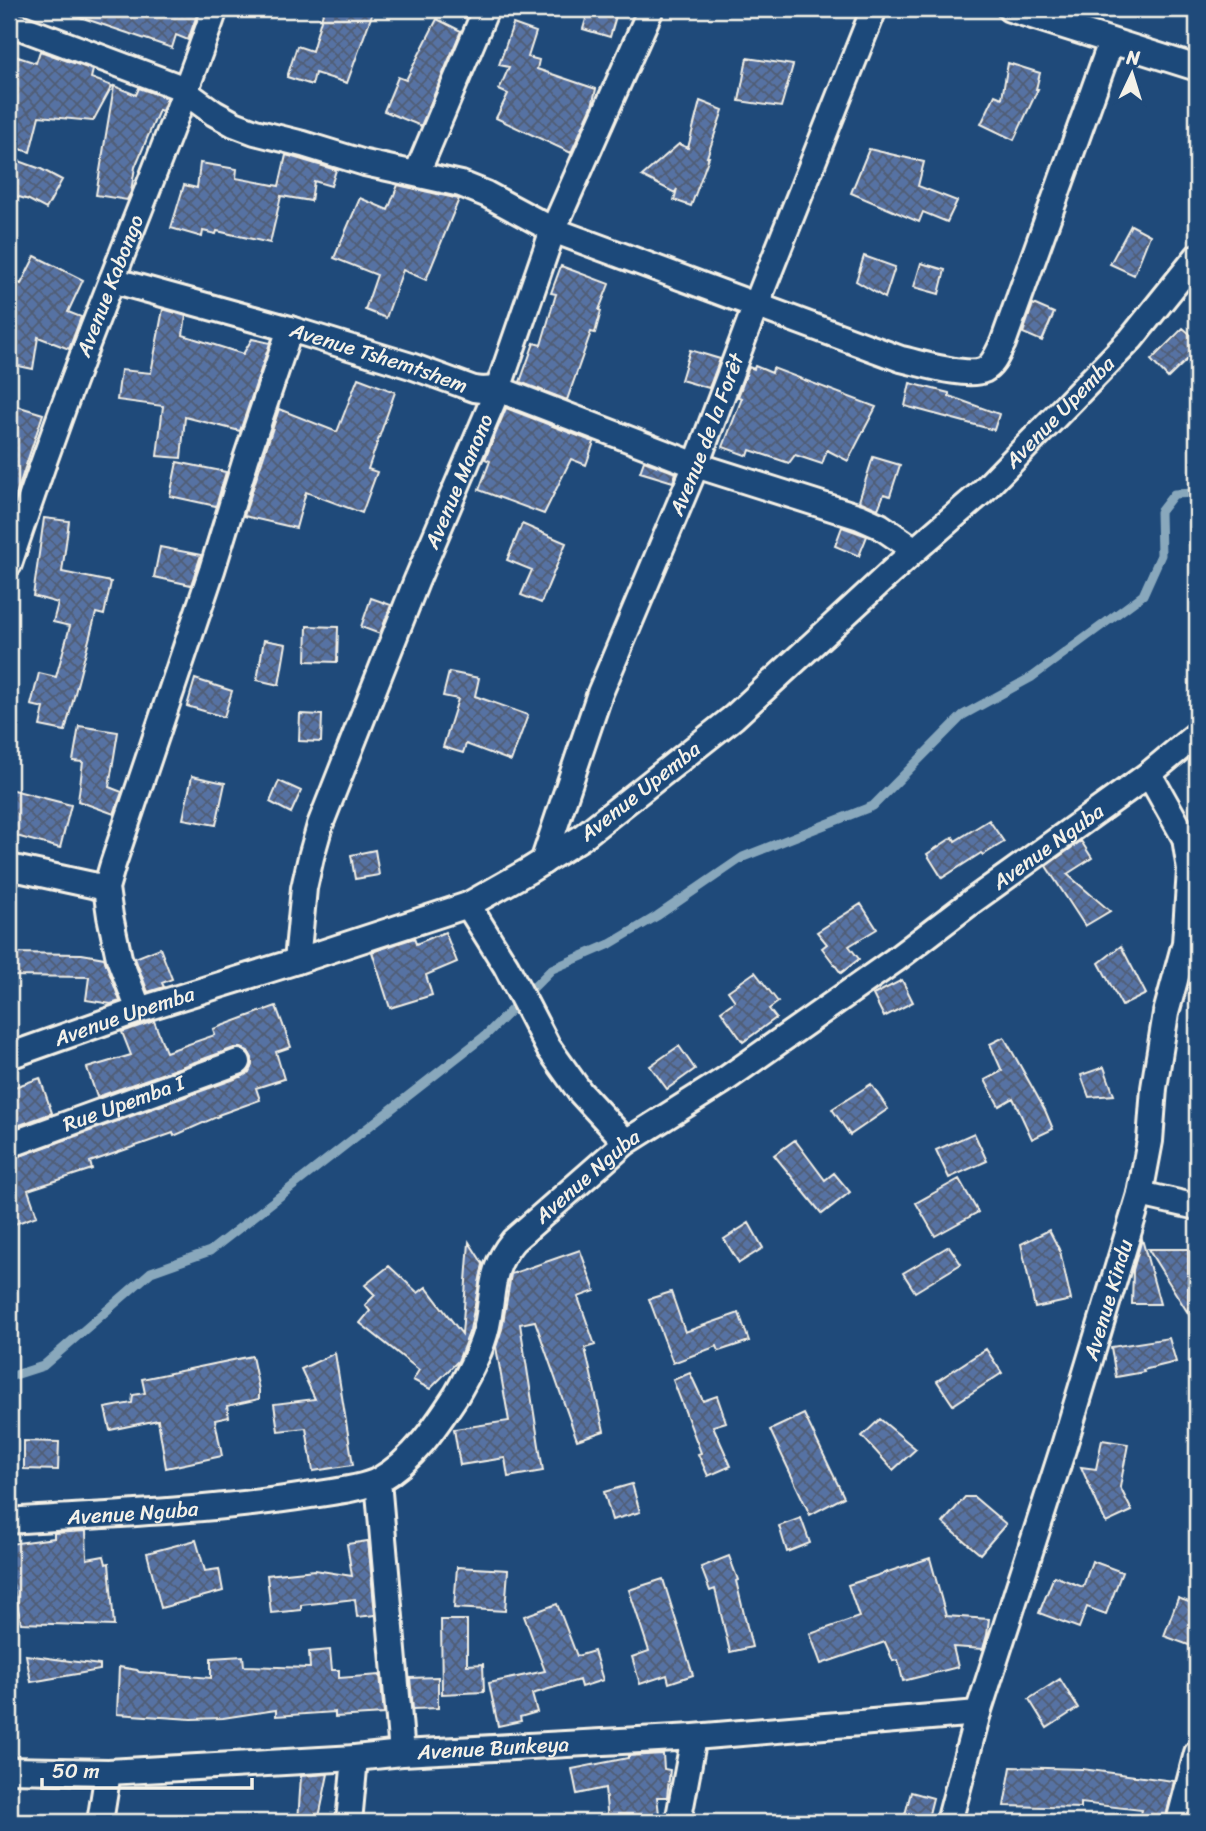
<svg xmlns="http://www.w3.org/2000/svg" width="1206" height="1831" font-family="Sriracha,sans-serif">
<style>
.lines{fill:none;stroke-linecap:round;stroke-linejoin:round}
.stream{stroke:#89a8bc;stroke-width:9}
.building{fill:url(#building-cross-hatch);stroke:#f4f1e8;stroke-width:2}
.street-casing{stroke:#f4f1e8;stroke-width:30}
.street{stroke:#1f4a7a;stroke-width:24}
.labels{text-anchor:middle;stroke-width:6;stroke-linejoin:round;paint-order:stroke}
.street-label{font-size:21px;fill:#f4f1e8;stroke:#1f4a7a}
</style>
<defs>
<pattern id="building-cross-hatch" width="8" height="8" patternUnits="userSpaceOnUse" patternTransform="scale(1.75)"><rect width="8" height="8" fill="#5672a3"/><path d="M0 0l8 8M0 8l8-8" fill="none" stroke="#505d74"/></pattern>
</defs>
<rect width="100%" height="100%" fill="#1f4a7a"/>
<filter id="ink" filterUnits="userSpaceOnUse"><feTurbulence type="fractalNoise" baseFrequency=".0143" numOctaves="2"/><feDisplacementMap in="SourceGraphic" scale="14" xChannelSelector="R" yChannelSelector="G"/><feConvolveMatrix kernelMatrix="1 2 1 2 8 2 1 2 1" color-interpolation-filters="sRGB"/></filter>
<g filter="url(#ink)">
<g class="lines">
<path class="stream" d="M9 1377 43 1366 151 1272 210 1251 486 1035 552 969 610 944 657 916 743 857 873 806 963 715 1032 677 1143 595 1161 555 1160 512 1174 494 1197 493"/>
</g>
<path class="building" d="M69 9H199L188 40 176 35 172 48 68 13Z
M324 9H374L347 83 315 73 312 85 287 77 297 46 312 51Z
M589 9H618L610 37 583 29Z
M437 19 461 31 421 126 384 111 398 77 406 80Z
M513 24 536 32 528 57 539 60 537 69 596 89 592 106 571 153 496 118 508 94 499 90 509 67 499 65Z
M40 51 93 70 91 78 112 86 93 121 39 116 30 152 9 146V54L36 63Z
M747 58 793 65 781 107 739 101Z
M1008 63 1040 73 1036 89H1038L1014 140 981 124 995 95 1002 98Z
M114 86 136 95 139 88 167 98 162 111 159 110 135 167 131 192 127 200 96 195Z
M700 101 723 110 707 157H709L691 206 674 200 677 189 675 193 642 176 679 144 688 148Z
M869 149 924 162 918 186 957 201 947 222 923 212 919 222 851 193Z
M286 155 336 170 331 186 314 181 311 201 281 196 270 243 217 231 216 234 203 231 202 237 171 228 184 185 197 188 200 163 237 169 236 178 279 186Z
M19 161 41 169 62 180 46 209 29 200 9 194Z
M398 185 459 199 426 280 403 270 386 318 365 310 377 275 334 258 360 198 388 210Z
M1131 225 1150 235 1134 275 1110 264Z
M35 256 83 280 68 312 81 317 69 349 38 337 33 369 9 364V279L21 284Z
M864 256 895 267 885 298 856 281Z
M921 263 945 270 939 294 914 287Z
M561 266 609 284 599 310 601 311 595 333 591 332 567 400 520 382 534 343 541 345 556 294 551 293Z
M1033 304 1054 313 1042 341 1023 333Z
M163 309 186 316 183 335 243 354 252 339 270 343 240 431 185 417 181 458 157 456 163 406 117 400 121 370 151 373Z
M1183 328 1197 340V350L1168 378 1151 360Z
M690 350 720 359 709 388 681 380Z
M755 366 772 373 773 368 876 407 848 461 827 450 822 464 795 455 789 463 750 450 748 456 723 447 742 398 738 397 749 367 754 369Z
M358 378 395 392 368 469 377 472 362 513 306 492 296 528 244 516 279 409 337 432Z
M910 383 949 393V396L999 414 994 430 905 406Z
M13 405 43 414 10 513H9V421Z
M506 408 594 442 586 465 571 459 544 514 479 490 490 461 485 459Z
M873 457 900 465 890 496 884 494 878 509 859 501Z
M644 461 676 473 673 482 640 472Z
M177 462 226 472 216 506 170 496Z
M44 518 69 521 62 572 111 582 104 615 96 613 65 731 40 726 44 708 31 705 39 673 56 677 70 626 53 622 58 603 33 596Z
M522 524 566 543 541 603 521 595 532 570 507 560Z
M842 527 867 536 859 556 835 546Z
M160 547 201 555 191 585 154 577Z
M371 598 391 605 380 634 361 627Z
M307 626 338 627 337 662 306 661Z
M264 640 286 644 279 685 257 680Z
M449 672 479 678 475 696 528 715 511 761 466 744 463 753 443 747 458 699 443 696Z
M195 679 232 691 224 717 187 706Z
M300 714 322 715 321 742 299 741Z
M79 726 118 732 109 787 122 792 114 814 78 801 83 762 73 761Z
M192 776 225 783 216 825 183 819Z
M279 781 301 791 291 813 270 802Z
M9 789 71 805 60 848 9 834Z
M989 820 1004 842 983 855 981 853 942 878 927 854 953 837 955 841Z
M1081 841 1092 858 1067 874 1110 911 1085 926 1046 866Z
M375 850 379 875 355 879 351 855Z
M861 904 877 929 849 946 859 959 841 973 822 948 827 944 817 932Z
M445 932 457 962 426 975 432 995 390 1008 372 952 414 938 416 944Z
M1121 946 1146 994 1122 1006 1099 963Z
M160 948 172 979 162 983 164 987 148 992 135 958Z
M9 953 82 954 104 958 120 1001 111 1004 86 1000 89 977 9 976Z
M755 972 778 1002 769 1009 776 1018 743 1042 721 1011 735 1001 728 991Z
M902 980 913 1002 884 1017 873 995Z
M276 1006 291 1047 276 1052 284 1079 256 1088 260 1100 218 1115 219 1116 174 1136 173 1133 90 1162 92 1169 28 1190 37 1216 9 1226V1160L243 1076 249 1072 252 1065V1058L248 1051 241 1048H234L97 1097 87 1068 131 1055 122 1032 154 1021 166 1052 215 1035 213 1029Z
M1004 1037 1045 1110 1053 1129 1032 1139 1013 1098 999 1106 985 1080 1002 1071 990 1044Z
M679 1046 695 1069 667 1089 650 1066Z
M1104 1067 1114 1095 1089 1097 1081 1075Z
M40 1078 52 1113 9 1129V1089Z
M871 1084 888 1109 850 1135 832 1109Z
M974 1133 987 1161 949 1178 936 1150Z
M795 1140 825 1180 834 1173 850 1192 822 1214 774 1155Z
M959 1179 978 1212 935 1236 916 1203Z
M749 1223 763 1248 739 1263 724 1239Z
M1049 1230 1060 1251 1071 1300 1035 1308 1021 1244Z
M1142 1239 1160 1304H1132L1133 1270Z
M469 1242 483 1264 470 1330 458 1361 430 1389 413 1380 419 1370 360 1323 370 1311 365 1305 375 1295 365 1285 389 1266 418 1293 426 1287 462 1334Z
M949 1246 961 1264 915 1292 903 1273Z
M1148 1249H1188V1313Z
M580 1250 595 1291 578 1297 595 1345 585 1348 604 1431 577 1440 535 1321 520 1324 543 1471 508 1477 505 1458 460 1465 454 1429 509 1421 496 1347 502 1329 511 1274Z
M671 1292 685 1332 739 1313 749 1341 719 1351 717 1346 673 1363 649 1299Z
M1169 1338 1176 1362 1143 1370 1144 1372 1116 1377 1111 1347Z
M986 1349 1002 1373 953 1405 937 1381Z
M335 1353 353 1465 313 1471 306 1428 278 1431 274 1404 315 1399 301 1369Z
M252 1356 259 1390V1399L227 1406 229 1417 215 1420 222 1456 166 1468 158 1420 110 1430 105 1408 132 1403 133 1395 145 1393 142 1379Z
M690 1373 703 1401 717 1396 726 1422 713 1426 731 1466 708 1476 698 1454 701 1453 673 1380Z
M804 1414 844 1497 810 1515 770 1430Z
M880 1419 916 1449 893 1470 862 1436Z
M1102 1440 1128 1444 1120 1487 1132 1511 1106 1523 1081 1467 1096 1469Z
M24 1441 59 1442 58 1470 24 1469Z
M632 1484 640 1512 612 1520 604 1492Z
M965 1497H974L1006 1524 980 1554 943 1523Z
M801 1518 810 1543 787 1552 779 1526Z
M86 1531 87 1559 104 1556 106 1564 109 1563 114 1626 21 1623 10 1569 9 1544 54 1538V1533Z
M196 1540 205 1571 219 1569 223 1591 161 1608 147 1553Z
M368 1541 375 1615 357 1617 355 1599 301 1605V1610L271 1613 267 1575 315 1570 352 1576 347 1544Z
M729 1556 738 1580 736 1581 752 1647 730 1652 715 1589 710 1591 701 1567Z
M930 1558 946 1616 989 1619 987 1635 983 1649 953 1647 958 1667 903 1681 898 1660 893 1661 885 1642 821 1664 810 1634 859 1617 848 1585Z
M1092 1561 1122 1572 1106 1614 1087 1607 1079 1628 1039 1613 1054 1576 1083 1587Z
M457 1567 508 1570 505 1611 454 1608Z
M663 1579 693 1675 669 1683 667 1675 640 1684 632 1657 649 1651 629 1590Z
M1178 1598 1197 1605V1648L1164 1636Z
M557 1604 577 1656 594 1651 603 1680 581 1687 579 1680 532 1694 537 1712 520 1717 521 1721 498 1726 489 1683 545 1671 524 1616Z
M441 1620H467V1665L483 1664 484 1692 442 1694Z
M330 1650 332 1670H339V1678L380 1675 384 1714 335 1717V1712L276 1716V1710L223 1718 191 1719 117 1714 119 1667 137 1670 139 1672 211 1678V1658L243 1656 244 1666 310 1668 309 1652Z
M26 1655 100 1665V1670L31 1682Z
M438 1677V1708L413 1709 410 1678Z
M1060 1679 1078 1708 1047 1728 1029 1699Z
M663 1754 664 1769 670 1770 667 1797H657L660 1822H608L605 1788 577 1794 572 1769 628 1758V1756Z
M1011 1767 1082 1769 1174 1781 1165 1822H1139L1142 1810 1081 1803V1808L1004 1806Z
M328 1774 318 1822H298L301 1776Z
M911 1792 933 1798 927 1822H903Z"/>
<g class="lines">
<defs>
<g id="street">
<path d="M1010 9 1197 68"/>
<path d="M9 23 177 86 214 113 234 124 255 132 303 144 365 163 461 184 486 194 553 230 901 359C920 363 967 378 984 370 994 365 998 352 1003 343L1111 42"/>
<path d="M417 173 486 9"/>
<path id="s1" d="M112 280 290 329 411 366 474 389 482 390 498 389 696 465 860 517 880 526 915 550"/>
<path id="s2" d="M9 564C38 476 69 389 103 303 141 205 181 108 215 9"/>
<path id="s3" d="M543 862 600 693 696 465 756 305 874 9"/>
<path d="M9 867 106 888"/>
<path d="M468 905 506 966 548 1047 580 1092 626 1142"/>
<path id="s4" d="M297 961 304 888 311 857 320 825 416 582 498 389 553 230 651 9"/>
<path d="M139 1010 119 958 110 916 106 888 113 864 212 570 246 459 290 329"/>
<path id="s5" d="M9 1056 139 1010 297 961 468 905 528 871 581 838 734 717 915 550 982 492 1131 339 1197 257"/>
<path id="s6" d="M9 1145 238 1062"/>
<path d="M1140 1194 1197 1207"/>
<path d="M378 1481 402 1753"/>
<path id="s7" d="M9 1521C110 1514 212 1511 311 1495 331 1492 362 1489 379 1480 413 1461 436 1426 457 1394 469 1373 482 1349 487 1326 494 1292 489 1270 513 1241L626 1142 723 1081 895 960 971 902 1149 774 1197 734"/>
<path id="s8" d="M9 1770 108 1772 355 1758 402 1753 694 1737 978 1713"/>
<path d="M100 1822 108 1772"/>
<path d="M349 1822 355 1758"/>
<path d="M678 1822 694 1737"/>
<path id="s9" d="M949 1822 978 1713 1063 1449 1140 1194 1150 1141 1154 1088 1166 1013 1185 943 1190 870 1185 838 1149 774"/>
<path d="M1179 1822 1197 1753"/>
</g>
</defs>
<use href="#street" class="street-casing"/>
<use href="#street" class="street"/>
</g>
</g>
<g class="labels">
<g class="street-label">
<text dy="7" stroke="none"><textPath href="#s2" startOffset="296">Avenue Kabongo</textPath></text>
<text dy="7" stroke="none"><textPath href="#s1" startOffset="278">Avenue Tshemtshem</textPath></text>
<text dy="7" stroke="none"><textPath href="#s5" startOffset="1256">Avenue Upemba</textPath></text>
<text dy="7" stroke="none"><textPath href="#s3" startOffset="458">Avenue de la Forêt</textPath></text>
<text dy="7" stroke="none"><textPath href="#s4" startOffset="509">Avenue Manono</textPath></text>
<text dy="7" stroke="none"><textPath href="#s5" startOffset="690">Avenue Upemba</textPath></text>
<text dy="7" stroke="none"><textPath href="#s7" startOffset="1321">Avenue Nguba</textPath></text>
<text dy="7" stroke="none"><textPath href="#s5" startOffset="122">Avenue Upemba</textPath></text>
<text dy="7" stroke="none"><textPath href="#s6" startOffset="122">Rue Upemba I</textPath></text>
<text dy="7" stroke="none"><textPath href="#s7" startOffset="754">Avenue Nguba</textPath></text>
<text dy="7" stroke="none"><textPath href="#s9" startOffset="546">Avenue Kindu</textPath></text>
<text dy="7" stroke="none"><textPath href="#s7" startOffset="124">Avenue Nguba</textPath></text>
<text dy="7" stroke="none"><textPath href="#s8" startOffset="485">Avenue Bunkeya</textPath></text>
</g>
</g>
<rect width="1206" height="1831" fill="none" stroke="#1f4a7a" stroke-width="35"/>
<rect x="18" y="18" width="1171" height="1796" fill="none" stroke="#f4f1e8" stroke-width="2.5" filter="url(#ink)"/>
<g transform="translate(1132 74) rotate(4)" stroke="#1f4a7a" stroke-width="5" paint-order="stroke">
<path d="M0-5L12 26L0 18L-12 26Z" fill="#f4f1e8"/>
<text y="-10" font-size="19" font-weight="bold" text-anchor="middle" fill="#f4f1e8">N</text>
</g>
<path d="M42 1778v10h210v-10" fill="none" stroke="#f4f1e8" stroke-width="3.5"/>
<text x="52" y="1778" font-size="21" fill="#f4f1e8" stroke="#1f4a7a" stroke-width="5" paint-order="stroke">50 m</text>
</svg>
